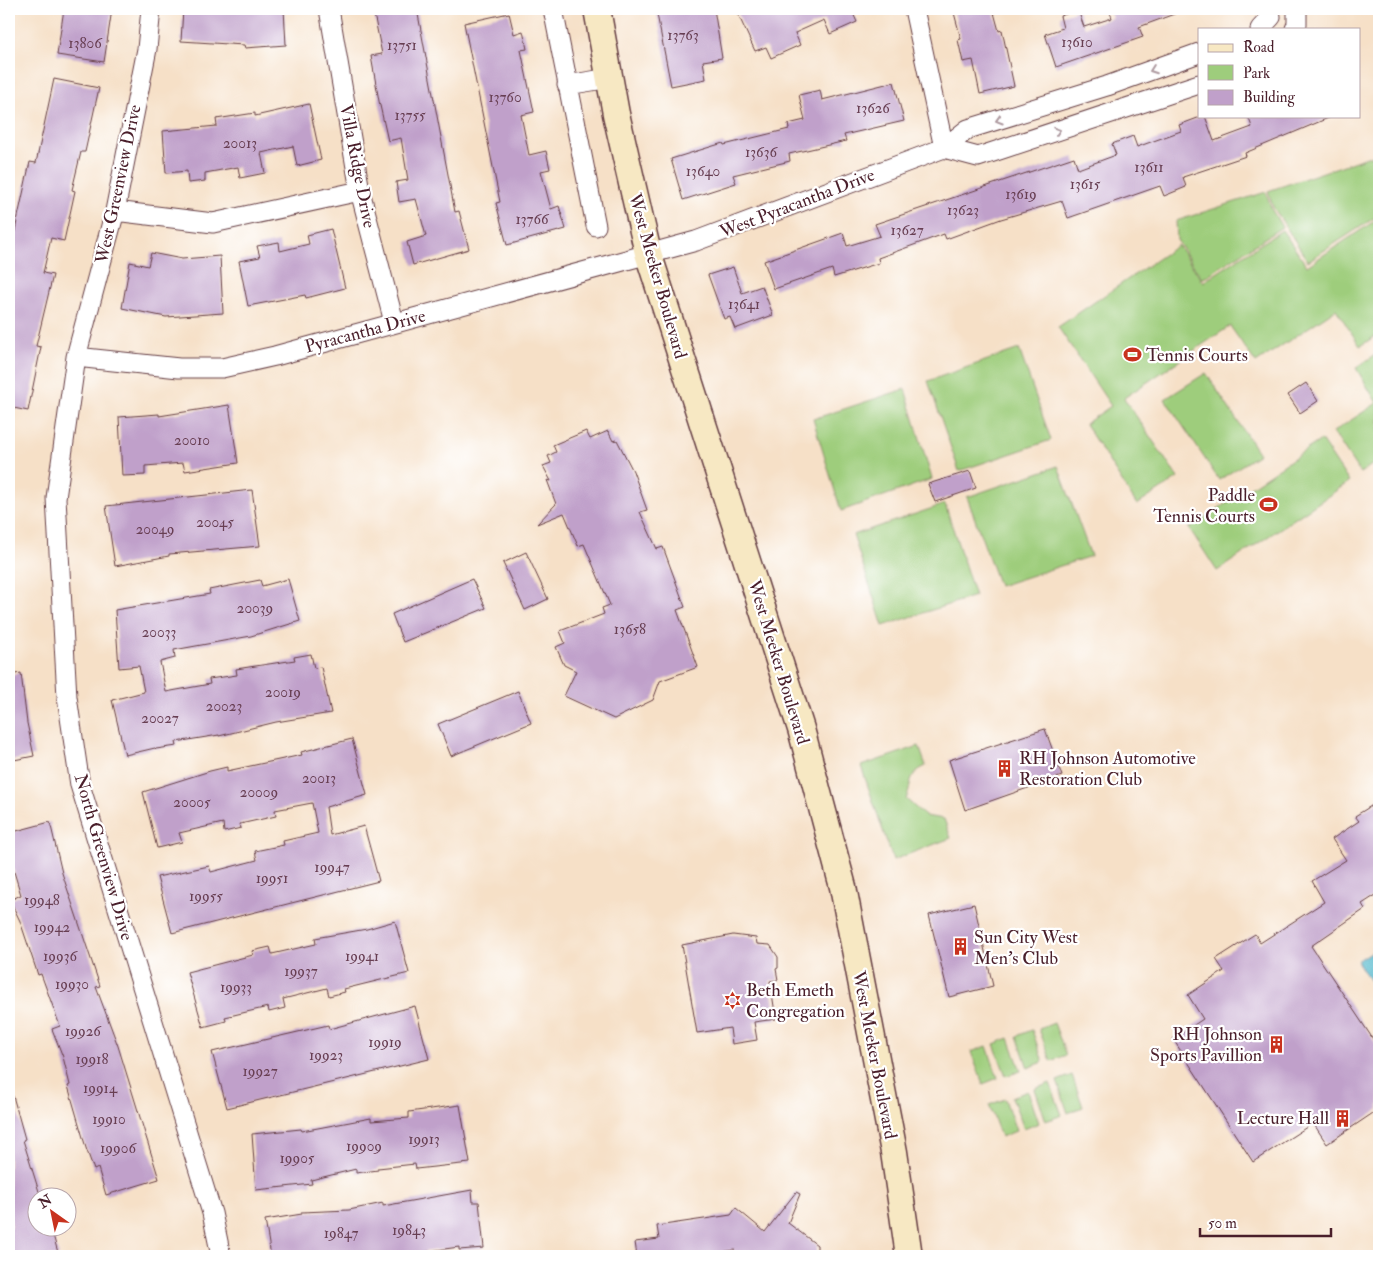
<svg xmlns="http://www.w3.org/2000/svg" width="1388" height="1265" font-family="'IM FELL Double Pica',serif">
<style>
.green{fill:#9ecd7c;stroke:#747654}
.water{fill:#4db6ca;stroke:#4c6a7a}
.building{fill:#c0a0ca}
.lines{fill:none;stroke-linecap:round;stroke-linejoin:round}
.street-casing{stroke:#643c42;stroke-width:21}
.secondary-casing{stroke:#643c42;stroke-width:29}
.street{stroke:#fff;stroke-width:19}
.secondary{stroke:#f7e8c3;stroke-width:26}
.oneway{stroke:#ae9aa0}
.labels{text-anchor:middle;stroke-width:4.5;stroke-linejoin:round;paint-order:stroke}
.number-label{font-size:15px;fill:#683f53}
.street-label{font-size:18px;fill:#4a1f2b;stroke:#fff}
.poi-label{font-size:18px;fill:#4a1f2b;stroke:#fff;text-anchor:start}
</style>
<rect width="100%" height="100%" fill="#fff"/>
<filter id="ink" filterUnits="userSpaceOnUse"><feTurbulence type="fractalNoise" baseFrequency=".02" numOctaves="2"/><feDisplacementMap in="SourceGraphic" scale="10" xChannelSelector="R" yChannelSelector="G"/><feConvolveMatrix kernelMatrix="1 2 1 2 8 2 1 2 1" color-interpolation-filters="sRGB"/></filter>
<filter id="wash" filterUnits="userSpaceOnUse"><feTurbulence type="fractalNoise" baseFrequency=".0096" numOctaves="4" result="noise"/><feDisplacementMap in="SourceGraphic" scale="20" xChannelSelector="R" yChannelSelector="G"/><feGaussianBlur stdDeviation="1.12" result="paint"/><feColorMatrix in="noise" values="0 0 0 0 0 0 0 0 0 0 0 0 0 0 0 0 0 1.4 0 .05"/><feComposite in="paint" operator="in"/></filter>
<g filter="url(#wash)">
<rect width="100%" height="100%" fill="#f6e0c7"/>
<path class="green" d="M1379 153V215L1308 261 1273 207 1268 191Z
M1266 192 1272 210 1282 227 1202 279 1177 240 1176 221Z
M1379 218V334L1360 346 1336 309 1256 363 1230 326 1124 398 1178 478 1137 505 1085 424 1111 406 1058 327 1178 245 1203 282 1282 230 1307 266Z
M1019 349 1051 440 959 471 928 381Z
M1379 352V460L1360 473 1333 432 1377 403 1356 368Z
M1206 373 1259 454 1219 480 1165 399Z
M905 389 932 479 841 511 813 419Z
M1321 440 1349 482 1217 571 1189 528Z
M1058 466 1091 556 999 586 967 497Z
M945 504 975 596 883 626 853 535Z
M919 746 926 766C906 775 913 784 906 799L925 816 944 819 951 838 893 860 861 766Z
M1054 1023 1066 1055 1051 1061 1039 1029Z
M1032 1030 1043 1062 1028 1068 1017 1036Z
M1009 1038 1021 1071 1006 1076 994 1044Z
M987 1046 998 1078 983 1084 971 1052Z
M1072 1075 1083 1107 1068 1113 1057 1081Z
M1050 1083 1062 1115 1046 1121 1035 1089Z
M1028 1091 1039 1123 1024 1129 1012 1097Z
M1005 1099 1016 1131 1001 1137 989 1105Z"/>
<path class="water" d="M1379 947V995L1357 961Z"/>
<g id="blocks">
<path class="building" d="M64 9H112L104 62 57 55Z
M183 9H284L286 45 245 48 244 45 181 41Z
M373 9H417L455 212 459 211 469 249 413 265 407 242 426 236 416 199 399 202 396 182 408 180 401 138 388 141 379 101 371 56 382 54Z
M656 9H714L722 58 703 61 706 79 671 86Z
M745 9H851L857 22 830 34 824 20 795 33 800 45 771 58 766 47 755 51 737 12Z
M953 9H993L999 31 1002 30 1014 86 980 94 973 60 963 62 958 40 961 39Z
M1109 9 1185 10 1139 27 1143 37 1056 67 1045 34 1063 28 1060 16 1078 10 1084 27 1112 18Z
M509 13 514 34 523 31 527 49 521 50 534 112 521 115 529 155 546 151 550 169 541 171 551 209 559 206 566 229 507 245 496 203 500 202 464 23Z
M54 79 99 88 85 152H81L72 190 75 191 64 241 51 238 43 273 53 275 36 346 41 347 28 411 9 407V243L12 244 30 162 36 163Z
M894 82 904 121 844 135 846 141 789 154 790 161 733 175 736 183 683 200 671 159 723 143 724 145 789 129 788 124 805 120 799 95 820 90 822 100Z
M309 104 321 160 297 166 293 146 261 153 265 173 240 178 238 167 205 173V181L188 183 187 171 166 173 163 131 217 126 216 119 255 113V116Z
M1203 116H1205L1214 141 1252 127 1248 116H1333L1245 153 1246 156 1183 177 1186 187 1164 196 1160 186 1068 218 1062 201 1001 219 946 239 944 234 878 258 879 263 834 277 832 269 774 289 764 261 843 233 847 246 880 236 875 224 1074 157 1078 169 1116 155 1112 144 1133 136 1137 147 1181 131 1179 125Z
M331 229 345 288 306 298 305 295 248 306 239 261 260 257 257 246 279 242 280 251 309 244 307 235Z
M151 253 182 259 220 256 223 313 166 317 122 308 130 262 148 266Z
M733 267 742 293 762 286 773 315 735 329 730 317 724 319 708 275Z
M1306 383 1318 401 1300 413 1288 395Z
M229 405 238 463 185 471 183 463 145 466V475L122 476 119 417 159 414V416Z
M586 431 590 439 608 431 613 441 617 440 633 471 647 510 640 512 657 549 663 547 685 607 677 610 698 667 660 681 653 700 614 719 564 696 576 671 564 665 556 647 565 643 560 631 604 614 602 608 610 605 584 544 578 546 564 513 537 524 556 504 547 480 551 481 543 466 551 463 548 456 556 452 553 445Z
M970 471 976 488 935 502 928 484Z
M252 490 260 546 169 554V556L115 566 106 506Z
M526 552 548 599 525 610 503 563Z
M288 579 300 621 251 636 174 650 175 658 160 662 166 692 210 684 209 679 237 675 236 669 295 660 294 657 311 654 314 668 321 667 331 713 276 722 219 736V735L176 742 177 746 156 749 155 748 125 755 112 700 144 692 139 666 119 668 115 610 210 594 209 590 260 580 262 586Z
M472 579 486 608 403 642 392 614Z
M21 673 27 723 34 756 9 761V675Z
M518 691 531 723 451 756 438 724Z
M1045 729 1062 776 965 810 949 760Z
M352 739 367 795 326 807 330 835 364 826 379 881 172 933 157 877 209 866 211 872 257 860 255 851 284 845 283 841 318 833 312 803 275 810 276 816 240 824 241 828 224 832 223 823 179 833 182 842 157 848 143 792 210 771 227 767V771L302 755 301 752Z
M1379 801V893L1362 904 1365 909 1311 946 1379 1048V1109L1327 1144 1313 1123 1253 1162 1173 1039 1203 1019 1188 995 1224 971 1216 959 1255 934 1260 943 1324 902 1312 881 1346 860 1332 839 1359 821 1355 816Z
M50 822 62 873 100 986 96 987 118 1046 159 1179 106 1195 98 1168 94 1170 86 1148 68 1086 70 1085 63 1057 52 1029 60 1026 41 974 38 975 20 921 10 900 21 895 9 855V833Z
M974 904 993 986 949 997 929 915Z
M395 921 409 973 344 989 345 992 329 996 327 988 283 999 285 1008 269 1012 268 1007 225 1017 226 1021 203 1027 187 972 253 955 252 951 270 947 272 954 316 944 315 938 367 929Z
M733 935 756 938 757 944 770 945 778 957V968L776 969 778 980 770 981 776 1019 754 1022 757 1040 732 1044 730 1028 697 1033 682 945Z
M415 1006 429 1059 227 1108 212 1052 328 1025 329 1029Z
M13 1096 25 1139 23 1140 41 1198H38V1228H51L59 1256H9V1228L12 1226 9 1215V1097Z
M460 1105 470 1163 416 1169 415 1164 378 1168V1170L356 1173V1169L311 1180 312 1184 256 1190 252 1134 301 1129 302 1131 371 1118V1121L409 1118V1112Z
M472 1190 473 1202H479L484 1248 459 1250V1247L423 1252 424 1255 415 1256H271L265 1220 302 1214V1212L349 1210 383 1203V1206Z
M796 1192 800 1194 788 1223 817 1245V1256H729L735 1250 693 1256H637L635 1242 659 1239 657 1226 731 1215 736 1208 765 1232Z"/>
</g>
</g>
<g filter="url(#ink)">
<use href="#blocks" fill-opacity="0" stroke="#643c42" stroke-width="1"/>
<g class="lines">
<defs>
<path id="street" d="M151 9 147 49 115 211 76 357 56 498 67 697 80 785 212 1213 221 1256
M329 9 360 191 394 322
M553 9 596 226
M914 9 944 148
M1260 29 1271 17 1270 9
M1295 29 1297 24V9
M567 85 610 78
M944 148 978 157 1199 84
M115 211 213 223 360 191
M76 357 179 368H222L275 356 696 241 944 148 968 129 1107 86 1199 53"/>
<path id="secondary" d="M597 9 616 114 648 253 801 729 843 887 894 1152 909 1256"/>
</defs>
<use href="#street" class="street-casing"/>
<use href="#secondary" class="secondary-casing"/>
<use href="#street" class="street"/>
<use href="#secondary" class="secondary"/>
</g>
<defs><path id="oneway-chevron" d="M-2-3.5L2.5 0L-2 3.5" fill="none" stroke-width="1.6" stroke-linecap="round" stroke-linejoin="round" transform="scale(1.25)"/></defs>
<g class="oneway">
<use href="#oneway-chevron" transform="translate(1153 70) rotate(160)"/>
<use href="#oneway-chevron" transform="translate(999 120) rotate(163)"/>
<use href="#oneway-chevron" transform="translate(1057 131) rotate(-18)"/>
</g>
</g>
<defs>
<symbol id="stadium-bare" viewBox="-9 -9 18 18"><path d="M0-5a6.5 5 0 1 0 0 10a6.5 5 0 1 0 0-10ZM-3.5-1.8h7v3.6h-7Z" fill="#c8321e" stroke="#fff" stroke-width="2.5" paint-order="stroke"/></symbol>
<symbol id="building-bare" viewBox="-9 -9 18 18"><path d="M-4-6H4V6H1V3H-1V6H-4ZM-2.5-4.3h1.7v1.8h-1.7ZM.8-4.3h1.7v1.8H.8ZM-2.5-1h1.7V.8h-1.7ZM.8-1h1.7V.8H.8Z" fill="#c8321e" stroke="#fff" stroke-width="2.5" paint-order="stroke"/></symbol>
<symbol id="synagogue-bare" viewBox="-9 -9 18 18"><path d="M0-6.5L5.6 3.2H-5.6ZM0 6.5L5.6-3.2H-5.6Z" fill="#c8321e" stroke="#fff" stroke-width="2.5" paint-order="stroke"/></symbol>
</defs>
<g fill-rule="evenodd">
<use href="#stadium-bare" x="1120" y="342" width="25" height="25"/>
<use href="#stadium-bare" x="1256" y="492" width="25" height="25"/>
<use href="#building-bare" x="992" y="756" width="25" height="25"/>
<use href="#building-bare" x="948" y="934" width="25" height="25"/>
<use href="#synagogue-bare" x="720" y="988" width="25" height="25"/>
<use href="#building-bare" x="1264" y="1032" width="25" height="25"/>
<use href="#building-bare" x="1330" y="1106" width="25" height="25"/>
</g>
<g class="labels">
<g class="number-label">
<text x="683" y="40">13763</text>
<text x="1077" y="47">13610</text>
<text x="85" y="48">13806</text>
<text x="402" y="50">13751</text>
<text x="505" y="102">13760</text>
<text x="873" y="113">13626</text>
<text x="410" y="120">13755</text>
<text x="240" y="148">20013</text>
<text x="761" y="157">13636</text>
<text x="1149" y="172">13611</text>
<text x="703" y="176">13640</text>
<text x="1085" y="189">13615</text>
<text x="1021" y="199">13619</text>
<text x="963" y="215">13623</text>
<text x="532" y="224">13766</text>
<text x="907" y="235">13627</text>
<text x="744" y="309">13641</text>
<text x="192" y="445">20010</text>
<text x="215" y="527">20045</text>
<text x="155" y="534">20049</text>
<text x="255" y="613">20039</text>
<text x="630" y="634">13658</text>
<text x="159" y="637">20033</text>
<text x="283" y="697">20019</text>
<text x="224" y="711">20023</text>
<text x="160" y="723">20027</text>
<text x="319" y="783">20013</text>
<text x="259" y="797">20009</text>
<text x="192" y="807">20005</text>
<text x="332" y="872">19947</text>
<text x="272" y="883">19951</text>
<text x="206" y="901">19955</text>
<text x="42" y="905">19948</text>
<text x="52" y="932">19942</text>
<text x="60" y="961">19936</text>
<text x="362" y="961">19941</text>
<text x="301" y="976">19937</text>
<text x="72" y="989">19930</text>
<text x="236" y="992">19933</text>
<text x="83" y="1036">19926</text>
<text x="385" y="1047">19919</text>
<text x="326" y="1060">19923</text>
<text x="92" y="1064">19918</text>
<text x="260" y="1076">19927</text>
<text x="100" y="1093">19914</text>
<text x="109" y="1124">19910</text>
<text x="424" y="1144">19913</text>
<text x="364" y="1151">19909</text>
<text x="118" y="1153">19906</text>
<text x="297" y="1163">19905</text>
<text x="409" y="1235">19843</text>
<text x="341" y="1238">19847</text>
</g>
<g class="street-label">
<text transform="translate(358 166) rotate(79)" y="6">Villa Ridge Drive</text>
<text transform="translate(118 184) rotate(-78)" y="6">West Greenview Drive</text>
<text transform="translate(797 203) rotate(-21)" y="6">West Pyracantha Drive</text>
<text transform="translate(658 276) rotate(74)" y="6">West Meeker Boulevard</text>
<text transform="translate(365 331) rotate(-15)" y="6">Pyracantha Drive</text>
<text transform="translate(779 662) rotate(73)" y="6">West Meeker Boulevard</text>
<text transform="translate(104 857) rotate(74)" y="6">North Greenview Drive</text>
<text transform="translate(875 1055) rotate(79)" y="6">West Meeker Boulevard</text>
</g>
<g class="poi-label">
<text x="1146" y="361">Tennis Courts</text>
<text x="1255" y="501" text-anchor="end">Paddle<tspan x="1255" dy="21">Tennis Courts</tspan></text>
<text x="1019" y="764">RH Johnson Automotive<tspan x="1019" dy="21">Restoration Club</tspan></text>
<text x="974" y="943">Sun City West<tspan x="974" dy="21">Men's Club</tspan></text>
<text x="746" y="996">Beth Emeth<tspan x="746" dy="21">Congregation</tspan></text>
<text x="1262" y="1040" text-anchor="end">RH Johnson<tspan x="1262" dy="21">Sports Pavillion</tspan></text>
<text x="1329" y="1124" text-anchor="end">Lecture Hall</text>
</g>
</g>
<rect width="1388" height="1265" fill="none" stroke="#fff" stroke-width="30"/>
<rect x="1198" y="28" width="162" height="90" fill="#ffffff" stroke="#b7a5aa"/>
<rect x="1208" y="44" width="25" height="8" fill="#f7e8c3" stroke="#b7a5aa"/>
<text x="1243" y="52" font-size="15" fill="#4a1f2b">Road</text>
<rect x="1208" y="65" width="25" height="15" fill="#9ecd7c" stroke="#b7a5aa"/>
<text x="1243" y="78" font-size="15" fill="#4a1f2b">Park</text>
<rect x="1208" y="90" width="25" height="15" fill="#c0a0ca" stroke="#b7a5aa"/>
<text x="1243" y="102" font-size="15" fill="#4a1f2b">Building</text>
<g transform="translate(52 1212) rotate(327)"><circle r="24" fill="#ffffff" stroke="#b7a5aa"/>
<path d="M0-4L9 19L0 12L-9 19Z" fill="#c8321e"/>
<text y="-8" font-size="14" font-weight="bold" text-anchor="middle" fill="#4a1f2b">N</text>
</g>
<path d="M1200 1228v8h131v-8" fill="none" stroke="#4a1f2b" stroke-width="2.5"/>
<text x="1208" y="1228" font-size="15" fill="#4a1f2b" stroke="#ffffff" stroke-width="4" paint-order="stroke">50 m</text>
</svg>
